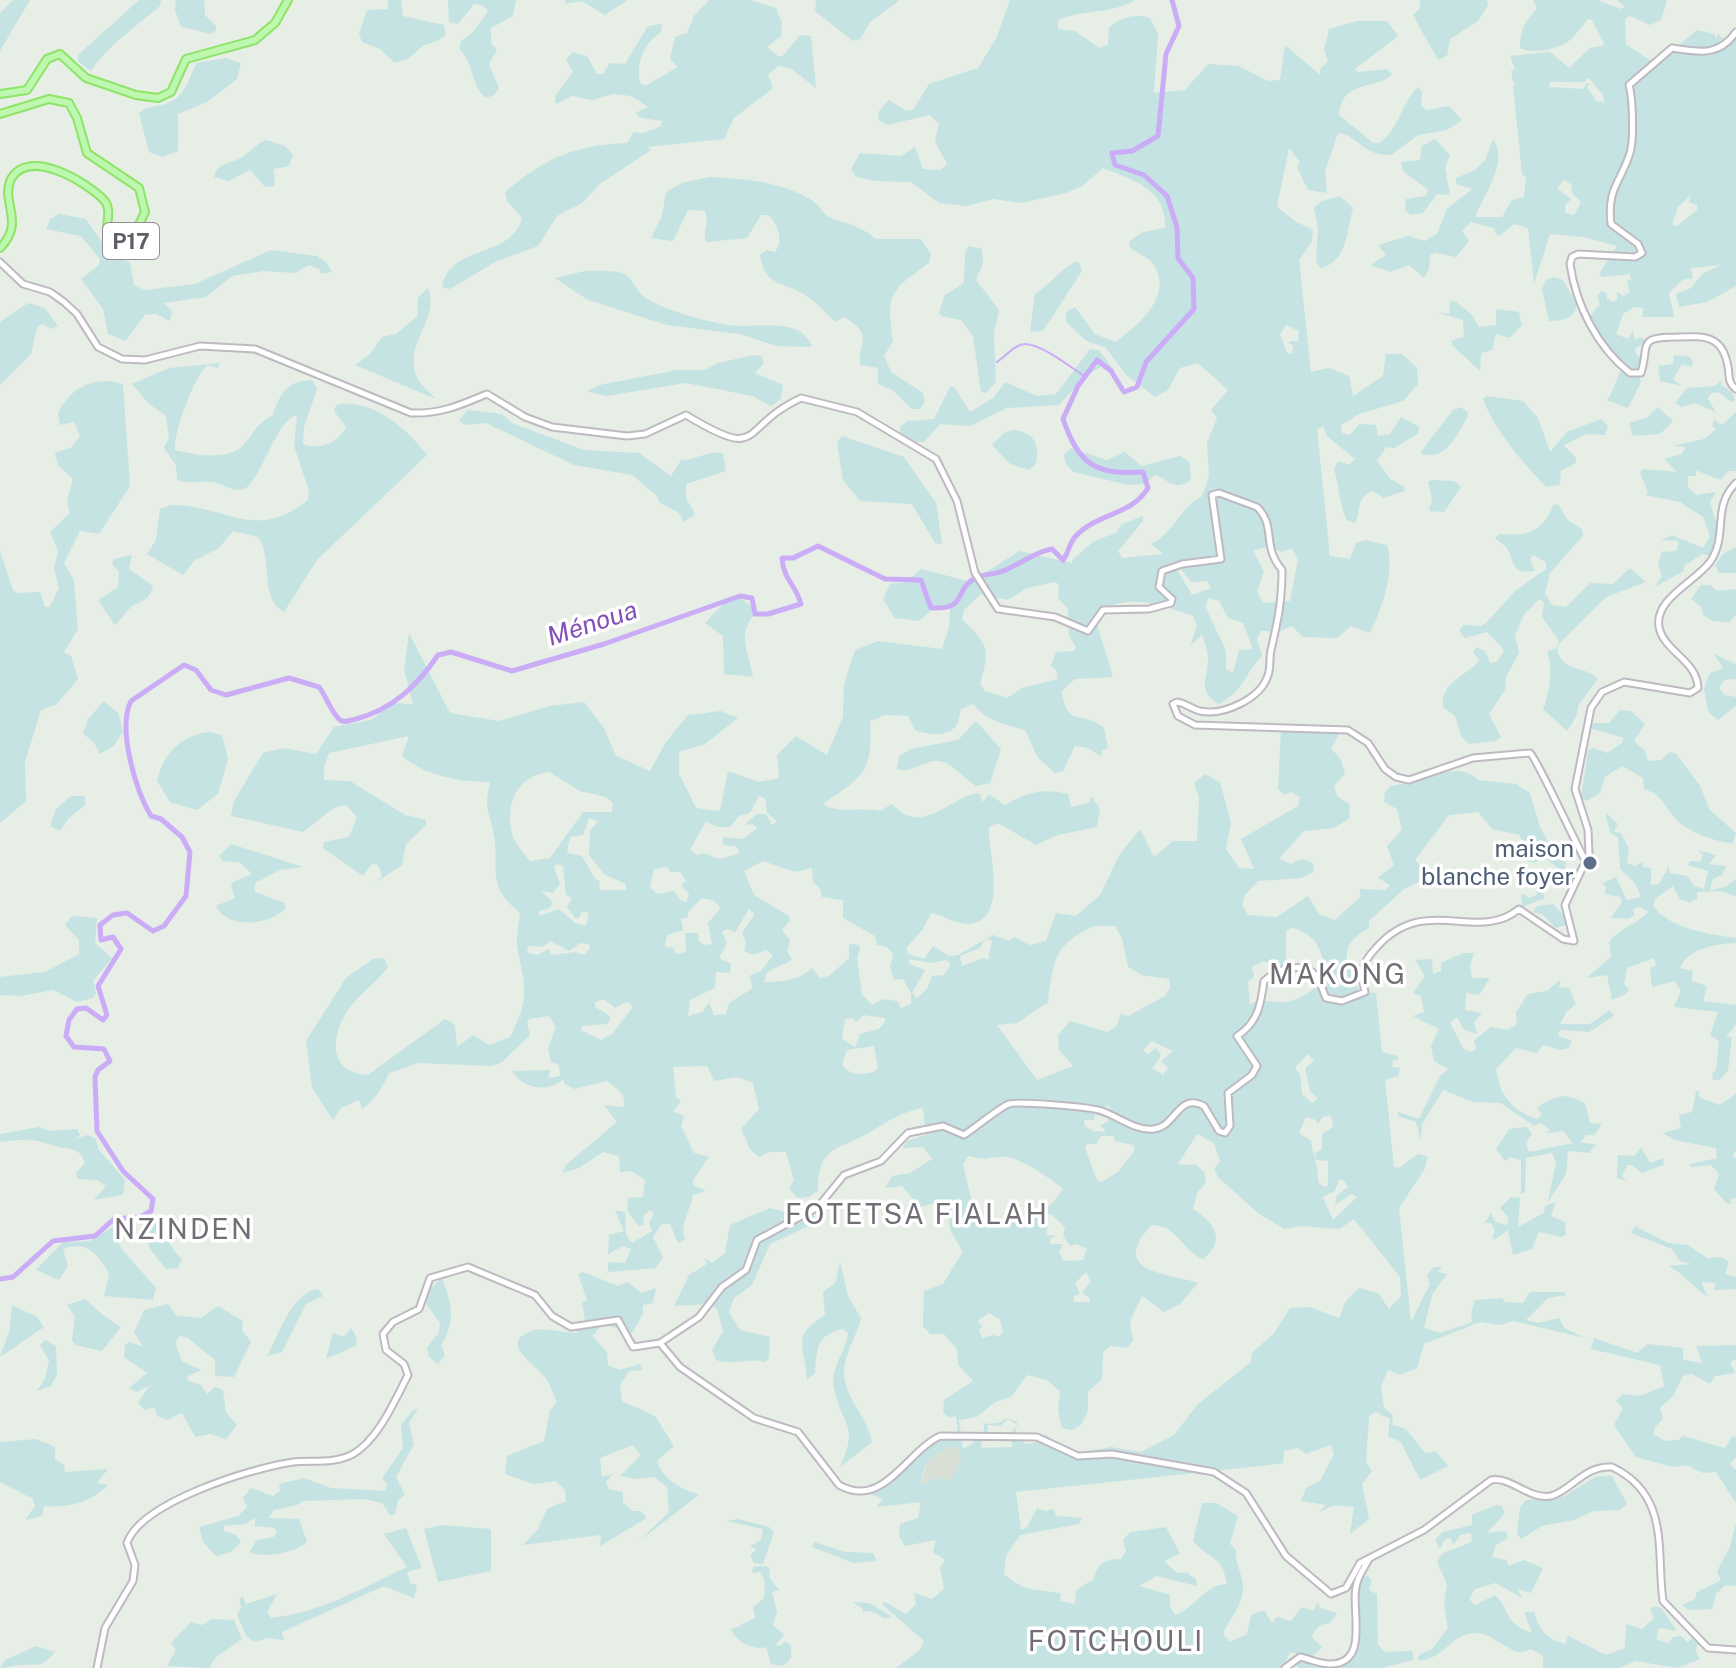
<svg xmlns="http://www.w3.org/2000/svg" width="1736" height="1668" font-family="'Public Sans',sans-serif">
<style>
.education{fill:#d8e0d6}
.green{fill:#c4e3e2;fill-rule:evenodd}
.lines{fill:none;stroke-linecap:round;stroke-linejoin:round}
.stream{stroke:#cbacf7;stroke-width:2}
.river{stroke:#cbacf7;stroke-width:5}
.secondary-casing{stroke:#bebac1;stroke-width:9}
.primary-casing{stroke:#8de467;stroke-width:10}
.secondary{stroke:#fff;stroke-width:5}
.primary{stroke:#bdf7b0;stroke-width:6}
.service-dot{fill:#5c6f8a;stroke:#fff;stroke-width:3}
.labels{text-anchor:middle;stroke-width:7;stroke-linejoin:round;paint-order:stroke}
.shield{fill:#fff;stroke:#908e92;stroke-width:2}
.shield-label{font-size:22px;font-weight:bold;fill:#615d64}
.service-label{font-size:24px;fill:#4e5e75;stroke:#fff;text-anchor:end}
.water-label{font-size:26px;font-style:italic;fill:#8350b8;stroke:#fff}
.quarter-label{font-size:28px;letter-spacing:2px;fill:#726e76;stroke:#fff}
</style>
<rect width="100%" height="100%" fill="#e7eee5"/>
<path class="education" d="M959 1445 961 1461 951 1480 938 1478 921 1484 929 1457 938 1450Z"/>
<path class="green" d="M13 0H30L0 51V13Z
M139 0H161L160 6C137 26 109 44 91 71L78 61V55Z
M176 0H204L205 15 216 26V31L211 34 181 27 175 10Z
M388 0H401L403 16 444 25 446 34C439 43 432 41 423 46 411 54 410 62 394 62L380 49 362 42 359 34 367 10 388 9Z
M448 0H516L513 16 491 28V43L497 50 489 64 499 88 494 95 486 98C471 86 474 63 460 50V42L473 32 488 11 482 5 474 4 458 24 449 22Z
M565 0H627L605 15 582 1 565 4Z
M709 0H750L776 8 782 23 781 36 767 47 778 56H783L800 35 811 36 816 88 790 68 779 66 768 74 773 88 734 118 724 139 648 147 651 150 600 184 582 203 557 216 538 246 495 262 450 289 442 287C449 244 512 259 522 218L507 201 505 192C545 158 575 145 627 143L634 132 644 133 661 126 662 121 641 118 635 113 648 107 631 96 614 94 592 100 572 96 556 104 555 96 573 72 566 60 573 52 588 57 597 74H603L610 63 625 64 648 26 662 24 661 32C645 42 634 65 641 84L647 85 678 67 670 59 675 37 687 33 694 16Z
M816 0H900L871 21 860 39 853 41 815 11Z
M1010 0H1135C1113 14 1084 9 1058 20V29L1075 31 1099 48 1108 44 1109 28C1118 18 1137 13 1150 18L1158 34 1154 93 1185 90 1208 64 1239 66 1268 81 1280 80 1285 45 1320 75V69L1328 61 1324 50 1329 29 1357 21H1387L1398 36 1355 69 1358 72 1387 69 1392 74C1380 90 1341 78 1339 115L1373 143H1380C1400 127 1400 105 1418 87L1422 92 1421 106 1427 110 1449 106 1462 120 1447 130 1418 135 1391 155C1362 156 1360 136 1338 133L1325 172 1327 193 1308 190 1297 167 1300 162 1289 148 1277 207 1295 221 1313 230 1312 241 1299 260 1311 372 1329 368 1349 376 1353 396 1383 376 1386 354H1402L1417 368 1418 384 1403 401 1359 414 1341 425 1342 433 1350 435 1359 424 1376 425 1378 436 1390 434 1401 417 1419 427 1418 434 1394 448 1386 447 1377 461 1390 479 1405 487 1404 491 1384 498 1373 491C1355 497 1362 510 1355 523L1347 520C1338 503 1340 487 1334 469L1338 461 1349 465 1355 459 1327 436 1323 426 1317 429 1330 556 1350 559 1356 543 1365 540 1387 545C1395 573 1382 608 1370 633L1351 626 1337 638 1303 637 1292 626 1272 635 1269 631H1261L1257 639 1262 656C1246 672 1242 693 1219 704 1197 691 1207 681 1208 660 1208 651 1205 643 1202 635L1190 646 1197 626 1193 616C1158 604 1127 592 1094 614L1113 677 1075 679 1062 691C1066 729 1084 710 1104 728L1108 748 1101 751 1102 757 1088 748 1075 746 1063 771 1055 773 1038 758 1025 730C1005 725 986 720 973 704L961 709C959 713 960 718 958 722 952 738 927 735 915 730L908 716 885 715 870 721C873 773 863 776 823 804 839 814 861 807 880 811L892 804C923 838 950 796 979 793L983 802 989 794 1005 805C1028 792 1042 788 1068 794L1071 807 1089 803 1091 796 1100 809 1097 827 1058 835 1036 845 998 823 989 827C987 848 1011 923 967 924 955 924 943 915 931 913L923 929 907 947 908 954 924 959 933 946 949 956 958 955 993 935 1009 941 1014 937 1030 945 1046 941 1056 913 1076 916 1100 895 1120 854 1140 829 1154 857 1173 841H1197L1199 798 1194 783 1205 774 1220 782 1231 823 1226 849 1239 868 1254 869 1241 839 1298 806 1300 797 1291 792 1285 795 1278 789 1281 730 1341 731 1331 748 1341 760 1345 774 1334 786 1337 796 1350 805 1349 819 1334 828 1304 831 1279 859 1291 864 1302 859 1313 863 1314 872 1301 878 1258 881 1245 895 1242 905 1248 915 1277 917 1308 896 1319 914 1335 920 1361 896 1359 889 1386 890 1390 885 1378 878 1394 865 1387 846 1402 830 1397 809 1384 802 1385 792 1390 786C1414 784 1460 758 1478 780L1516 784 1530 793 1540 827 1553 851 1566 863 1565 869 1562 871 1544 858 1534 863 1527 861 1520 835 1492 829 1478 812 1449 815 1415 860 1424 870 1423 880 1404 889 1369 921V928C1335 947 1347 962 1359 991L1376 993 1382 1052 1397 1056 1398 1060H1393L1392 1067 1400 1068 1398 1076 1385 1080 1394 1167 1399 1168 1418 1154 1428 1157 1424 1170 1399 1208 1411 1322 1430 1284 1427 1276 1432 1268 1442 1266 1438 1272 1447 1274 1432 1295 1424 1328 1441 1333 1472 1322 1471 1312 1475 1300 1502 1298 1505 1302 1523 1303 1530 1292H1564L1567 1295 1548 1298 1526 1320 1538 1323 1559 1318 1564 1328 1585 1338 1513 1321 1501 1325 1480 1322 1424 1344 1417 1368 1400 1375 1388 1370 1381 1386 1384 1408 1392 1414 1393 1425 1406 1429 1425 1453 1436 1451 1448 1466 1420 1480 1401 1442 1388 1436 1390 1419 1375 1412 1369 1417 1366 1462 1372 1471 1362 1484 1369 1519 1350 1534 1354 1507 1335 1505 1319 1512 1326 1505 1301 1501 1306 1488 1320 1481 1334 1454 1331 1445 1306 1454 1298 1448 1284 1451 1283 1463 1278 1464 1016 1492 1021 1530 1027 1527 1037 1508 1045 1511 1054 1509 1056 1516 1082 1518 1079 1524 1020 1535 1006 1556 1004 1574C1027 1595 1037 1587 1061 1594L1060 1601 1075 1604 1076 1590 1094 1579C1097 1563 1106 1559 1121 1559L1126 1551 1123 1540 1131 1532 1166 1527 1180 1554 1164 1561 1177 1573H1187L1196 1579 1197 1586 1156 1576 1139 1586 1170 1595V1606L1175 1615C1197 1607 1204 1585 1227 1584 1222 1554 1209 1560 1193 1541L1202 1503H1216L1238 1516 1230 1544 1236 1550C1235 1564 1243 1575 1243 1588 1242 1608 1230 1617 1223 1634L1230 1642 1247 1634 1251 1615 1264 1610 1272 1623 1277 1617 1291 1621 1302 1607 1313 1611 1318 1602 1320 1608 1337 1613 1330 1623 1320 1625 1311 1636 1322 1647 1311 1658 1290 1652 1284 1666 1278 1668H896L920 1650 924 1641 882 1604 885 1602 906 1614 916 1604 914 1593 932 1599 944 1589 940 1568 945 1560 933 1552 936 1540 905 1546 899 1536 900 1524 918 1518 921 1502 876 1507 883 1499 864 1491 874 1489 935 1438 958 1436 956 1416 950 1418 943 1413 944 1400 973 1381 958 1365 957 1349 944 1334H930L923 1326 924 1291 943 1284 962 1253C961 1243 952 1238 950 1228 948 1217 952 1211 944 1201L920 1207 902 1186 885 1188 892 1176 910 1173 932 1159 923 1147 903 1148 907 1141 926 1135 923 1108C904 1111 888 1121 872 1131 841 1150 817 1144 818 1191L809 1197 798 1198 789 1189 794 1180 786 1152H769L759 1157 750 1149 741 1129 759 1109 753 1083 737 1077 714 1081 707 1066 673 1067 676 1097 681 1101 673 1111 684 1116 681 1126 694 1153 709 1157 693 1180V1185L706 1191 693 1195C690 1212 679 1224 685 1239L678 1243 670 1224H662L653 1237 663 1257 656 1268 608 1272V1262L625 1263 631 1249 623 1246 608 1254 609 1235 624 1231 615 1210 625 1212 626 1235 632 1243 652 1231 649 1223 654 1214 650 1210 643 1216 644 1225 639 1226 628 1212 627 1198 643 1197 645 1180 632 1171 620 1172 619 1156 603 1152 579 1168 562 1173 567 1164 617 1122 604 1105 624 1107C627 1094 616 1088 607 1081L574 1089 564 1083V1079C547 1092 528 1090 514 1074L513 1071 551 1070 548 1076 551 1078 560 1076 559 1065 551 1062 548 1048 556 1027 549 1016 529 1019 527 1023 530 1035 502 1062 492 1066 418 1063 389 1073C382 1088 376 1099 362 1109L359 1100 341 1108 333 1120 312 1088 306 1041 346 978 373 959 384 958 388 967C376 983 359 994 348 1010 330 1037 328 1073 368 1075L445 1019 455 1025 457 1047 473 1035 489 1045 510 1037C529 1000 526 989 518 951 515 940 519 925 520 913 484 884 501 868 493 831 488 806 484 810 490 782 456 781 428 777 402 756L409 736 329 753 324 768V780L350 781 405 815 426 820V825L406 844 402 865 375 883 382 876 378 865 372 864 363 876 323 848 324 842 349 837 357 817 346 805 334 808 303 832 231 816 234 801 263 753 284 748 316 754 334 727 371 720 393 703 413 704 404 670 409 633 450 713 499 721 550 706 584 702 604 728 616 756 650 771 666 742 688 715 721 711 738 718 705 744 679 752V774L696 808 720 811 728 771 759 782 779 778 777 755 796 736 827 755 843 717 844 684 855 650 878 641 942 649 949 628 950 608 945 604 934 608 919 621 895 618 883 599 890 584 906 582 921 569 971 582 1019 551 1072 563 1073 559 1094 541 1116 533 1122 524 1143 516V521L1118 551 1122 558 1163 554 1151 544C1174 533 1180 507 1202 496L1209 476 1207 443 1217 418 1211 410 1228 390 1198 363 1180 368 1168 390 1155 397 1126 375 1106 348 1085 340 1066 322V312L1075 307 1095 334 1115 342C1139 325 1173 296 1154 265 1148 255 1136 255 1129 246L1130 241 1143 232 1165 228C1167 189 1133 180 1103 168L1082 186 1066 193 1021 203 993 199 967 206 939 203 911 182 875 181 856 177 851 169 860 153 901 156 915 147 923 169 940 170 947 164 935 142 939 124 930 115 887 125 878 120 879 111 889 100 906 111 913 110 929 84 978 68 997 37ZM1286 325 1299 331 1298 341 1288 342 1293 346 1292 354 1287 353 1280 335ZM1269 546 1282 552 1292 548 1298 560 1290 601 1263 603 1257 591 1264 571 1253 551ZM1176 568H1180L1191 582 1207 581 1211 588 1192 595ZM1054 582 1059 584 1058 598 1068 609 1069 636 1076 647 1074 651 1056 652 1051 666 1056 670 1058 679 1022 688 1007 698 985 691 980 684C990 647 989 646 962 619L964 610 981 594 1008 600 1027 588ZM1209 598 1219 601 1228 618 1243 623 1253 649 1239 650 1233 673 1226 669V651L1205 606ZM549 772 580 791 606 797 613 803 612 812H583L550 858 530 861C524 853 514 843 512 834 505 803 517 776 549 772ZM759 796 765 798 767 813 777 821 772 825 766 814H757L744 825 753 824 757 828 743 839 723 837V845L736 846 740 853 719 859 704 853 698 855 690 850 706 821 718 827H730L739 816 750 813ZM589 818 598 821 590 831 589 855 605 875 626 884V890H600L599 880 595 879 582 856 567 853 570 837 583 835ZM763 861 795 872 812 868 813 882 820 888 822 897 843 900V918L875 936 877 945 887 947 893 954 890 967 894 980 903 979 911 993V1004L901 1008 897 1001 883 999 872 1005 862 994 857 958 860 949 858 945 849 944V958L829 976 820 978 812 968C800 980 781 982 764 982L767 972 792 960 787 951 790 940 782 930 790 920 789 916 754 895 744 871ZM557 864 563 866 566 895 572 898 567 907 575 918H579L582 911 589 913 586 926 575 923 559 909 539 916V911L550 908 553 902 541 891 553 893 560 884 554 867ZM667 867 670 872H680L686 881 681 885 689 894 686 902 680 900 674 891 657 894 650 887 654 869ZM702 898 713 900 721 908 708 923 712 944 705 945 699 941 698 933H685L686 952 676 954 673 948 665 946 667 935 683 930 681 919 688 917V912ZM749 909 755 914 742 933 746 942 744 951 753 955 766 950 773 955 761 971 749 976 753 988 729 1003 726 1014 714 1015 709 1003 702 1012 688 1016 690 1000 715 988 716 972 730 973 731 964 719 958 727 943 722 932 726 929 735 932ZM1095 926H1115L1122 938 1128 967 1142 975 1169 979 1170 988 1165 996 1128 1016 1121 1014 1116 1027 1107 1032 1070 1021 1058 1035 1059 1050 1073 1066 1037 1080 997 1025 1017 1023 1048 1002C1053 961 1054 943 1095 926ZM1292 928C1316 933 1323 952 1326 975 1319 987 1304 998 1290 1001 1276 1005 1265 997 1250 1004L1248 982 1254 976 1252 967 1264 961 1272 965 1269 971 1282 970 1286 961V931ZM985 939 992 940 988 960 983 958 962 966 960 956 980 948ZM550 941 569 951 580 943 589 944 590 949 584 955 576 952 551 955 549 949 537 955 527 953 528 946 543 947ZM909 959 930 963 946 960 951 964 944 975 932 976 927 989 917 998 912 993 925 970 909 964ZM604 999 615 1008 627 1002 633 1007 612 1034 601 1040 581 1030 582 1026 607 1024 610 1020V1016L595 1007V1002ZM863 1015 885 1018V1022L879 1029 860 1034 855 1047 842 1039 845 1019 853 1018 856 1022ZM1151 1041 1173 1051 1161 1061 1168 1068 1163 1075 1152 1068 1161 1056 1156 1047 1149 1054 1143 1051ZM874 1046 878 1067 874 1072C862 1075 849 1076 842 1064L847 1050ZM1308 1054 1314 1061 1305 1068 1310 1091 1318 1099 1312 1103 1302 1094 1300 1075 1295 1067ZM1110 1105 1108 1122 1100 1125 1106 1132 1093 1131 1085 1126 1084 1120H1094L1095 1115 1105 1117V1107ZM1331 1116 1333 1127 1322 1134V1149L1315 1153 1316 1160 1328 1161V1185L1324 1187 1318 1182C1319 1167 1313 1156 1311 1141L1299 1133 1306 1117 1316 1120 1318 1124 1323 1117ZM1197 1134 1214 1143 1220 1161 1214 1169 1218 1177 1259 1214 1284 1229 1302 1226 1339 1229 1354 1219 1400 1277 1401 1296 1389 1309 1378 1293 1359 1288 1346 1301 1339 1318 1310 1307 1290 1308 1274 1333 1252 1353 1251 1362 1197 1405 1174 1435 1141 1452 1111 1447 1077 1453 1059 1446 1045 1434 1034 1443 1025 1444 1015 1436 1017 1422 1008 1418 998 1423 984 1424V1433L975 1435 972 1444 963 1449 959 1420 977 1417 995 1402 1011 1397 1027 1375 1047 1380 1060 1391 1058 1410 1062 1428 1071 1430 1081 1425 1088 1411V1392L1102 1379 1103 1352 1110 1346 1128 1348 1133 1340 1130 1321 1142 1296 1164 1312 1180 1304 1198 1283C1173 1274 1105 1273 1152 1225 1178 1225 1183 1252 1203 1259 1227 1240 1214 1222 1193 1209L1197 1193 1206 1183 1204 1172 1196 1165 1178 1164ZM1101 1136H1114L1115 1141 1133 1145 1135 1150 1118 1172 1102 1182 1097 1180 1085 1148 1087 1144H1096ZM968 1156C989 1161 980 1158 999 1157 1019 1155 1048 1177 1063 1189 1039 1226 1015 1222 977 1225L963 1164ZM1339 1180H1343L1348 1187 1337 1195 1335 1205 1352 1194 1357 1197 1333 1220 1323 1197 1335 1191ZM1051 1214 1065 1227 1063 1236 1070 1246 1077 1244 1087 1249 1083 1260 1063 1261 1059 1251 1063 1244H1050V1239L1056 1236 1046 1235 1048 1225 1037 1223 1038 1218ZM1086 1272 1091 1281 1082 1293 1090 1298 1089 1302H1074V1296L1080 1294 1075 1283ZM989 1313 1000 1320 1003 1331 999 1337 993 1335 982 1338 979 1330 983 1326 977 1321ZM1008 1419 1018 1425 1010 1434 1013 1447 981 1448 982 1442 989 1438 987 1425 1000 1426ZM959 1446 961 1461 951 1480 938 1478 921 1484C925 1458 934 1451 959 1446Z
M1420 0H1487L1488 5 1478 21 1450 39 1447 56 1438 60 1413 15 1420 8Z
M1533 0H1598L1620 9 1625 7 1617 0H1667L1661 20 1650 25 1630 16 1625 19 1626 44 1649 60 1671 52 1697 30 1714 34 1717 39V34L1730 43 1736 36V286L1707 302 1679 307 1676 294 1691 288 1702 274 1721 265 1691 268 1693 278 1682 280 1669 293 1674 317H1642L1643 308 1634 307 1623 314 1616 334 1628 339 1633 331 1635 340 1641 337 1647 341 1635 349 1636 354 1641 358 1639 371 1632 372 1613 355 1588 318 1600 304 1597 296 1601 291 1607 293V299L1613 302 1617 300V292L1624 296 1630 292 1627 281 1631 280 1630 274 1602 277 1599 274 1617 246 1582 237 1550 234 1534 284 1528 228 1514 224 1498 237 1494 228 1471 222 1462 231 1469 241 1456 257 1436 253 1430 255 1429 269 1424 278 1409 265 1390 272 1370 265 1386 255 1378 245 1408 236 1425 241 1437 234 1447 209 1472 189 1456 184V178L1475 170 1485 160 1493 139C1509 161 1484 195 1475 217H1502L1512 200 1524 197 1526 177 1522 174 1513 85 1517 84 1513 82 1511 70H1515L1510 56 1550 52 1569 68 1590 48 1605 45 1592 20 1588 19C1582 26 1576 35 1570 40 1560 49 1531 55 1520 48 1520 27 1526 22 1537 8ZM1589 78 1603 95 1604 105 1602 101 1597 102 1587 87 1591 83 1585 84 1584 89 1549 87 1550 82H1584ZM1564 180 1571 184 1572 193 1581 202 1574 215 1565 213V205L1571 199 1557 188ZM1691 195 1689 202 1697 205V210L1677 226 1672 225 1678 207Z
M226 58 241 63 237 79 207 102 178 114V151L163 157 149 152 139 113C149 104 160 108 170 102 187 94 188 78 197 63Z
M1435 139 1450 155 1445 168 1450 195 1437 194 1423 213 1410 215 1405 209 1406 199 1426 196 1428 190 1403 171 1401 162 1420 160 1422 146Z
M266 140 285 146 293 155 289 166 274 169 275 186 265 187 250 170 229 181 214 177C217 163 228 164 239 159 248 154 255 145 266 140Z
M709 177C744 179 782 181 813 201 820 206 823 215 831 218 849 225 861 226 876 239H921L931 254 929 263C890 291 886 293 893 341L884 356 891 372 923 393 925 402 920 409H911L894 391 878 384V368L860 365C858 339 875 336 844 317L835 322C826 313 816 302 805 295 782 280 766 288 760 255L767 250 775 252C784 239 778 227 769 215H761L747 238 706 242C702 231 710 222 705 211L688 210 673 241 651 238 662 216 666 192 682 183Z
M1340 196 1353 208C1347 229 1348 261 1321 268L1316 262 1318 228 1314 208 1322 201Z
M59 214 86 219 105 247 130 263 134 285 144 290 195 284 271 250 317 256 326 262 332 272 321 274 319 269 309 265 295 273 264 271 232 276 206 297 164 303 172 311 170 321 156 314 145 315 125 341 108 334 103 309 81 279 99 265 100 259 81 236 46 229 50 219Z
M969 246 982 249 983 263 976 280 999 310 994 333 996 382 986 393 981 392 973 336 961 320 941 316 939 312 945 295 964 283 965 254Z
M1078 261 1082 271 1043 331 1030 332 1035 294C1049 285 1065 265 1078 261Z
M585 271C597 271 611 270 622 273 632 276 635 289 642 295 656 308 710 323 729 325 755 329 801 315 812 347L776 346 740 334 667 325 588 300 555 278Z
M1554 277 1563 280 1577 304C1574 320 1563 320 1549 321L1542 289 1546 280Z
M428 288C440 318 404 344 416 375 419 384 429 392 436 399L355 365 370 354 382 337 396 334 417 317 418 298Z
M1455 301 1472 315 1479 327 1496 325V309L1519 312 1522 325 1510 338 1496 334 1492 350 1481 353 1480 371 1452 345V341L1464 336 1463 320 1436 312 1449 314 1450 302Z
M28 303 45 308 58 326 51 329 43 324 37 327 31 354 0 385V322Z
M1090 349 1099 350 1115 371H1111L1106 364 1085 376 1059 405 1007 408 970 426 940 424 924 442H913L900 432V427L908 421 934 419 950 387H954L970 412 993 398 1005 382 1037 396 1056 394Z
M754 355 761 356 764 363 755 373 783 385 781 399 771 406 752 396 686 383 606 396 587 391 600 385 677 370H705L718 363Z
M1674 355 1690 357 1693 363 1691 367 1682 364 1673 379 1682 386 1660 381 1658 366 1673 364Z
M220 363 218 368 208 365C195 373 173 434 175 450 194 455 232 462 246 442 256 429 257 424 272 416 281 394 285 381 312 380L317 389 304 427 303 444C320 450 337 444 346 427L334 411 336 405C370 397 408 429 427 455L317 560 284 612C258 597 274 558 258 537L233 531 219 548 195 560 183 575 147 554 156 540 160 509 170 505C229 505 253 543 308 500L309 491 294 446 297 415C276 420 264 474 245 489 230 492 225 484 212 482 199 481 189 484 177 480L176 465 164 448 169 438 166 416 149 404 132 384 169 368Z
M1622 369 1639 377 1641 382 1628 408 1607 400C1615 389 1616 378 1622 369Z
M1722 380 1721 385 1732 392 1735 400 1731 402 1718 392 1710 394 1708 399 1716 412 1694 403 1682 407 1675 403 1687 388 1715 386Z
M109 381 123 384 130 486 99 534 80 531 64 563 74 580 78 629 64 652 71 656 78 679 57 704 41 710 25 762 26 801 0 823V551L13 590 17 593 40 592 45 607H50L59 588 54 568 58 551 50 532 70 513 67 501 73 479 58 465 55 453 72 447 80 436 74 422 60 425 58 413C70 391 84 381 109 381Z
M1486 396 1523 401 1538 418 1550 452 1567 432 1601 419 1608 426 1605 435 1587 434 1564 445 1576 458V463L1561 471 1560 485 1546 487C1521 460 1496 433 1483 399Z
M1461 407 1468 413 1467 418C1456 436 1445 463 1420 453L1453 410Z
M1658 407 1673 421 1660 434 1633 436 1629 423 1646 418Z
M468 410 502 414 512 423 584 450 639 453 671 476 681 460C696 460 709 450 723 453L726 471 686 484V498L695 514 684 522 679 513 659 502 656 495 632 475 574 465 486 423 465 425 459 420Z
M1736 412V471H1729L1720 480 1695 470 1696 476H1688V487L1696 495 1716 492 1710 502 1715 519 1720 523 1712 556 1702 554 1684 566V571L1654 587 1662 576 1658 564 1662 552 1676 551 1679 541 1661 540 1672 535 1703 548 1710 536 1703 517 1680 502 1645 495 1648 492 1640 473 1643 469 1677 472 1664 459 1682 454 1686 447 1672 446 1704 439 1716 429 1712 426 1714 420 1722 425Z
M1013 430C1034 432 1040 444 1036 464L1029 470 1010 464 992 445 1005 432Z
M842 436 904 457 936 503 942 544 935 543 912 504 860 501 843 480 837 442Z
M1071 448 1107 460 1125 452 1142 466 1180 456 1189 461 1191 480C1175 491 1171 482 1156 475L1144 484 1129 485 1073 472 1066 464 1064 455Z
M1432 480 1454 481 1461 487 1444 512 1429 511 1432 499 1428 482Z
M1558 504 1568 520 1582 529 1583 536 1550 573 1545 593 1552 605 1566 607 1590 583 1613 584 1630 568 1646 582 1606 597 1557 646C1558 672 1585 665 1598 679L1579 704 1576 717 1567 731 1543 709C1549 695 1554 667 1547 652L1556 648 1559 641 1542 617 1544 602 1539 599 1524 615 1515 635 1519 653 1506 677 1505 690 1489 714 1501 737 1496 741 1469 744 1461 736 1455 716 1443 707C1440 682 1467 676 1480 660L1473 653 1476 647 1485 651 1490 663 1497 662 1504 650 1487 632 1465 638 1459 630 1464 625 1481 626 1487 622 1515 591 1546 569V562L1533 555 1530 560 1535 571C1508 575 1516 560 1506 547 1503 543 1498 542 1495 538L1500 534C1526 536 1543 533 1553 505Z
M1736 547V573H1719L1715 565 1723 554Z
M132 555 129 569 153 586C149 603 140 599 129 609 123 614 122 620 115 625L98 600 118 587 119 572 112 564 114 559Z
M1701 585H1710L1717 591 1736 589V614L1730 622 1713 621 1703 615 1701 607 1691 599Z
M739 597 751 606 755 614C736 634 749 653 753 677L724 674 723 636 705 623 726 601Z
M1714 654 1736 664V679L1724 680 1719 688 1725 695 1736 697V706L1718 720 1708 712 1704 688 1710 673 1723 668Z
M104 701 118 713 123 731 114 746 100 754 93 741 83 734 88 719Z
M1620 710 1631 711 1645 724 1634 741 1645 751 1648 761 1662 760 1669 752 1676 754 1699 784 1710 810 1736 833 1733 843C1718 843 1685 831 1675 818 1663 805 1663 795 1644 789L1643 778 1622 766 1605 777 1600 793 1587 801 1581 798 1588 751 1593 748 1607 753 1622 743 1624 738 1589 728 1594 723H1609Z
M976 721 1001 749 990 783 976 786C965 779 952 763 939 761 924 759 911 775 897 769L899 756 911 749 958 740Z
M211 732 222 735 228 759 218 794 197 810 170 802 157 781C163 753 183 734 211 732Z
M71 796H85V805L68 819 60 831 50 826 56 809Z
M1605 812 1618 824 1614 832 1621 833 1629 849 1627 863 1635 866 1643 862V867L1651 868V885L1659 884 1669 866V873L1688 876 1694 886 1704 889 1708 871 1688 865 1690 861 1701 862 1703 855 1698 850 1716 855 1709 864 1726 866 1722 875 1713 879 1710 890 1725 887 1736 879V896L1720 891 1697 892V899L1690 903 1680 899 1673 886 1656 898 1653 905C1666 928 1712 935 1736 938V943C1716 944 1688 948 1680 968L1693 971 1691 981 1707 986 1703 1001 1736 1005V1024L1726 1037H1732L1728 1070 1720 1080H1713L1712 1073 1716 1071 1719 1041 1710 1035 1718 1012 1674 1007 1681 990 1674 981 1652 987 1650 968 1656 965 1654 958 1627 968 1624 984 1629 989 1626 994 1612 1000 1607 975 1586 978 1611 957 1609 942C1621 927 1636 925 1648 912L1640 907 1633 909 1634 915 1629 919 1611 918 1622 902 1620 897 1605 894 1606 886 1601 884 1616 877 1627 900 1641 897 1635 883 1620 869 1618 838 1610 832Z
M231 844 303 867 280 870 255 883V892L285 903V909C269 925 227 930 216 906L235 898 231 887 233 882 252 874 241 863 223 861 219 856Z
M1544 872 1539 882 1545 898 1522 907 1521 893 1530 898 1537 895 1535 882Z
M1553 904 1564 916 1566 925 1556 928 1542 914 1533 912 1537 906Z
M72 916 97 918 95 943 112 958 93 981 96 993 93 998 77 1002 53 990 21 996 0 995V977L45 972 79 954V940L65 925Z
M1463 953H1474L1470 965 1472 978H1490L1479 995 1466 993 1465 1010 1482 1013 1474 1022 1477 1034 1464 1030 1457 1017 1450 1023 1463 1048 1470 1052 1476 1049 1474 1040 1491 1027 1508 1030 1517 1024 1516 1012 1528 994 1547 991 1561 979 1559 987 1569 988 1576 1004 1567 1011 1560 1024H1590L1610 1010 1614 1016 1589 1032 1560 1030 1558 1036 1572 1041 1569 1048 1560 1050 1543 1045 1537 1053 1516 1048 1496 1069C1499 1095 1512 1111 1537 1119L1542 1114 1537 1108C1555 1095 1565 1092 1585 1103L1590 1123 1602 1124 1594 1135H1586L1581 1142 1596 1145 1589 1153 1568 1151 1566 1174 1548 1202 1556 1162 1552 1153 1526 1158 1525 1192 1521 1194V1160L1510 1157 1505 1161 1496 1149 1509 1129 1527 1127 1532 1134 1526 1143 1529 1152 1573 1143 1563 1131 1546 1133 1550 1130 1541 1123 1534 1126 1501 1103 1473 1102 1443 1090 1422 1124 1421 1141 1416 1122 1398 1116V1112L1419 1119 1440 1076 1448 1069 1434 1061 1431 1046 1439 1029 1413 1016 1424 1012 1421 996 1413 993 1425 976 1415 960 1432 959 1433 974 1441 971V963Z
M1696 1091H1699V1097L1719 1105 1736 1094V1150L1732 1156 1736 1158V1198L1730 1199 1731 1204 1726 1203 1714 1189 1719 1174 1711 1165 1690 1167V1164L1717 1158 1716 1148 1674 1140 1663 1133 1681 1128 1679 1115 1692 1112Z
M39 1127 49 1131 77 1129 80 1135 76 1139 87 1135 95 1138 99 1150 125 1180 123 1195 94 1200 106 1186 97 1180 78 1179 76 1173 85 1163C79 1147 73 1150 59 1147 31 1139 31 1138 0 1142V1134Z
M1641 1147 1650 1163 1664 1158 1663 1165 1642 1173 1632 1165H1627L1622 1176 1626 1181 1617 1178 1618 1155 1635 1156Z
M1511 1197 1520 1198 1518 1227 1544 1213 1545 1206 1556 1202 1551 1216 1565 1222 1566 1234 1562 1237 1539 1232 1532 1249 1513 1255 1508 1230 1494 1240 1492 1237 1495 1231 1491 1223H1485L1491 1213 1495 1222 1507 1225 1509 1218 1500 1208Z
M770 1208 795 1215 813 1213 817 1222 770 1244 752 1285 734 1298 729 1312 740 1330 770 1337 769 1358 765 1362C749 1357 737 1366 716 1360L712 1350 723 1331 717 1309 708 1304 674 1306 689 1275 707 1264 704 1258 712 1263 725 1253 730 1225Z
M152 1221C165 1229 169 1248 182 1259L178 1268 166 1269 150 1249 143 1230 146 1222Z
M114 1226 121 1248 156 1288 153 1300 104 1296 109 1274C98 1254 88 1240 63 1249L68 1266 59 1280 36 1270 63 1242 90 1241Z
M1635 1226 1668 1243 1688 1245 1707 1258 1721 1257 1729 1262 1725 1274 1736 1277V1289L1713 1290 1717 1283 1701 1282 1707 1296C1693 1288 1686 1275 1669 1266L1692 1264 1680 1261 1672 1249 1631 1233Z
M840 1261 848 1296 861 1318C857 1336 844 1353 844 1372 844 1398 868 1417 872 1442L840 1467C860 1423 841 1426 834 1388 830 1366 846 1353 848 1333L843 1329C816 1335 817 1348 815 1373L807 1380C805 1345 790 1337 825 1315L823 1292 836 1282Z
M583 1272 618 1286 628 1282 641 1293 656 1288 653 1303 643 1305V1314L632 1333 603 1324 592 1336 607 1352 608 1365 620 1370 640 1364 643 1370 629 1371 620 1385 622 1401 655 1416 674 1446 657 1461C662 1480 682 1489 699 1495L639 1541 669 1512 667 1487 654 1477 636 1479 620 1476 641 1455 632 1445 600 1458 602 1477 613 1474 606 1482 609 1489 623 1492V1502L632 1511H641L647 1518 600 1546 601 1535 523 1545 538 1529 547 1509 566 1501 565 1490 556 1481 533 1484 505 1474 507 1456 544 1441 550 1411 557 1402C553 1395 551 1386 546 1379 537 1365 494 1342 535 1330 547 1327 566 1334 579 1333L571 1327 586 1326 582 1302 587 1300 578 1274Z
M442 1278C452 1304 456 1321 441 1345L445 1355 438 1364 429 1357 427 1348 439 1332 440 1323 425 1302 430 1289Z
M314 1289 319 1290 323 1296 306 1304 282 1352 267 1356C280 1333 287 1302 314 1289Z
M85 1299C97 1310 106 1318 121 1327L102 1351 75 1345 72 1340 75 1317 67 1305Z
M168 1304 177 1316 201 1318 218 1306 243 1321 242 1330 251 1342 234 1377 215 1376V1360L188 1338 180 1336 175 1343 182 1361 201 1370 188 1376 187 1380 201 1385 207 1394 215 1387 223 1390 226 1412 237 1425 226 1439 210 1434 195 1437 182 1413 167 1420 157 1416 155 1407 145 1410 138 1403 149 1386 137 1392 129 1388 147 1373 124 1357 125 1345 130 1342 143 1347 134 1332 144 1310Z
M12 1305 37 1317 44 1327 0 1357 9 1332Z
M351 1328 357 1338 356 1346 326 1359 333 1333 344 1337Z
M1594 1338 1637 1353 1648 1344 1683 1348V1360L1702 1363 1696 1346 1736 1345V1359L1730 1362 1735 1373 1715 1376 1710 1384 1692 1374 1683 1376 1673 1396 1660 1408 1663 1419 1654 1428V1435L1666 1441 1679 1440 1683 1436 1725 1448 1732 1436 1736 1437V1457L1730 1464 1736 1470V1503L1716 1472 1703 1473 1687 1465 1673 1467 1636 1457 1614 1425 1623 1408 1616 1401 1623 1394 1640 1396 1664 1386 1660 1365 1591 1349Z
M46 1340 56 1346 57 1374 51 1386 37 1391 45 1378 49 1361 40 1345Z
M418 1409 409 1423 414 1444 396 1477 405 1495 398 1500 395 1514 390 1515 382 1503 364 1499 303 1501 297 1505 274 1510 268 1518 299 1519 307 1542C295 1553 263 1559 249 1552L257 1540 274 1537 277 1532 274 1528 255 1526V1518L245 1524 224 1526V1531L236 1535 241 1542 231 1552 216 1556 203 1542 199 1527 238 1516 247 1507 243 1498 251 1488 273 1496 280 1491 279 1484 304 1478 331 1488 385 1491 387 1484 382 1478 403 1448 401 1425 413 1410Z
M36 1439 55 1447V1459L64 1465 65 1472 108 1469 97 1483 108 1485C89 1503 69 1508 44 1506L42 1516 25 1520 35 1506 33 1499 0 1482V1442Z
M1597 1476H1612L1627 1504 1619 1510 1594 1511 1574 1520 1542 1526 1521 1539 1517 1534 1520 1507 1526 1500 1563 1497Z
M1496 1505 1502 1506 1505 1513 1487 1533 1506 1531 1508 1538 1496 1545 1492 1557 1506 1560 1509 1566 1524 1560 1543 1568 1531 1593 1517 1589 1523 1598 1495 1583 1475 1589 1469 1599 1475 1605 1495 1595C1510 1609 1504 1624 1532 1633L1524 1612H1534C1539 1630 1547 1639 1565 1644L1568 1636 1606 1655 1625 1648 1626 1624 1642 1629 1654 1618 1650 1609 1654 1606 1661 1608 1677 1631 1659 1628 1656 1639 1668 1643 1673 1637 1681 1636 1687 1642 1694 1638 1699 1643 1695 1650 1700 1659 1678 1668 1635 1661 1619 1668H1543V1656L1531 1649 1520 1653C1508 1649 1497 1640 1486 1635 1454 1624 1445 1663 1417 1660L1420 1654 1432 1649 1448 1628 1444 1604 1447 1584 1437 1562 1443 1553 1472 1542 1471 1533 1460 1535 1454 1544 1450 1538 1445 1539 1440 1549 1435 1540 1443 1532 1472 1525V1515Z
M738 1519 769 1527 774 1532 763 1564 754 1563 750 1555 756 1550 750 1546 761 1540 763 1529 727 1521Z
M1736 1523V1586L1726 1585 1716 1594 1712 1609 1689 1610 1682 1605 1695 1599 1697 1592 1721 1580 1717 1571 1730 1547Z
M442 1525 491 1529V1571L438 1582 424 1529Z
M406 1528 422 1568 407 1572 410 1583 417 1585 414 1598 384 1586 282 1632 284 1640 268 1638 255 1642 247 1637 237 1615 241 1607 239 1599 243 1597 246 1604 277 1594 267 1612 271 1618C320 1613 362 1588 407 1567L384 1534Z
M814 1542 845 1552 873 1553 877 1561 853 1563 812 1547Z
M765 1566 770 1568 769 1577 779 1590 772 1592 777 1612 773 1625 784 1635 775 1645 781 1646 785 1641 791 1646V1658L783 1666 771 1664 766 1647C754 1651 737 1642 731 1630L755 1618 753 1607 764 1598 765 1581 760 1572 752 1573 753 1567Z
M1367 1575 1372 1580 1369 1590 1377 1594 1378 1645 1385 1652 1412 1651 1414 1660 1380 1668H1299L1294 1663 1302 1659 1338 1667C1366 1658 1354 1635 1355 1613 1355 1602 1357 1592 1358 1581Z
M853 1602 869 1603 891 1616 886 1619 871 1611 862 1612 863 1609Z
M212 1619 234 1620 242 1639 215 1658 209 1668 167 1666 176 1650 171 1643 191 1622 202 1625Z
M36 1646 55 1652C41 1668 41 1664 20 1665 14 1665 7 1668 0 1668L5 1660Z"/>
<g class="lines">
<path class="stream" d="M997 362C1005 357 1015 344 1025 344 1041 344 1071 367 1084 376"/>
<path class="river" d="M0 1279 13 1277 53 1241 95 1236 114 1219 140 1217 151 1211 153 1199 123 1171 97 1131 95 1077 98 1070 110 1061 104 1049 74 1047 66 1036 69 1020 77 1009 86 1008 103 1020 107 1015 98 986 121 949 113 937 101 940 100 925 113 915 127 913 153 931 164 926 186 896 190 852 182 837 161 819 151 816C136 791 117 729 131 701L184 665 196 670 211 690 226 695 289 678 319 687C326 696 331 712 339 719 344 724 351 720 356 719 393 709 417 686 438 655L451 652 512 671 604 644 740 596 752 598 755 614H768L801 604C796 585 783 579 782 558H793L818 546 885 579 921 580 931 608C969 609 952 592 975 578 981 574 992 575 1000 572 1016 567 1036 551 1052 549L1063 560C1069 553 1069 543 1075 537 1096 513 1131 516 1148 488L1143 472C1095 475 1079 465 1063 419L1078 386 1097 360 1111 371 1124 392 1137 387 1146 362 1194 309 1193 278 1178 258 1177 227 1167 196 1144 175 1115 165 1112 153 1132 151 1158 136 1166 54 1179 26 1172 0"/>
<defs>
<path id="secondary" d="M1736 32C1719 57 1698 52 1672 48L1629 85C1633 98 1634 140 1630 153 1620 184 1607 188 1611 224L1638 244 1642 253 1635 257 1578 254 1572 257 1570 264C1576 305 1597 347 1630 373H1641C1650 344 1636 337 1678 337 1704 336 1723 335 1728 367 1730 377 1727 382 1736 389
M0 262 23 284 50 292 64 302 77 314 98 347 122 359 145 360 200 346 255 349 411 413C442 414 460 405 487 394L525 417 552 427 627 436 645 434 686 415C765 463 738 427 801 398L857 412 936 459 957 501 975 573 998 609 1055 617 1088 631 1103 610 1149 609 1171 603 1172 599 1159 587 1162 571 1182 564 1221 559 1212 495 1219 493 1257 507C1277 527 1261 545 1282 570 1282 601 1278 620 1271 650 1269 658 1271 668 1268 675 1261 699 1223 716 1200 711 1192 709 1185 703 1177 702L1173 704 1178 716 1195 725 1348 730 1368 743 1385 769 1396 777 1409 780 1473 758 1530 753C1536 757 1576 844 1585 860
M660 1343 680 1367 754 1418 798 1432 839 1485C883 1510 906 1452 940 1436L1037 1437 1078 1456 1112 1454 1214 1472 1246 1493 1286 1556 1331 1594 1346 1588 1360 1563 1424 1530 1491 1480C1511 1476 1528 1500 1551 1496 1571 1491 1584 1465 1612 1467 1671 1495 1656 1552 1663 1601L1708 1648 1736 1650
M97 1668 105 1628 133 1581 135 1565 127 1543C141 1502 252 1468 293 1462 312 1460 335 1464 353 1454 378 1440 395 1400 408 1375L404 1364 386 1350 383 1334 393 1322 419 1309 430 1278 468 1267 535 1295 552 1316 571 1327 618 1320 633 1347 660 1343 699 1317 722 1287 746 1270 757 1240 818 1207 844 1175 881 1161 908 1133 943 1126 964 1135C972 1130 1003 1105 1009 1104 1018 1101 1092 1107 1102 1111 1119 1117 1135 1131 1154 1129 1176 1127 1178 1092 1204 1106L1219 1131 1225 1133 1230 1126 1228 1093 1252 1075 1257 1066 1237 1036C1258 1023 1261 1004 1264 981 1277 969 1307 959 1318 979 1322 985 1323 992 1326 998L1342 1001 1365 992C1360 971 1361 964 1376 948 1425 892 1477 944 1519 909L1563 939 1574 941 1565 905 1589 854 1588 830 1575 789 1591 708 1602 692 1624 682 1690 693 1698 688C1697 660 1664 652 1659 627 1654 599 1695 582 1710 562 1729 534 1711 508 1736 483
M1285 1668 1300 1657C1310 1659 1319 1664 1330 1664 1370 1664 1351 1611 1356 1587 1358 1575 1364 1569 1369 1559"/>
<path id="primary" d="M0 94 27 90 47 59 60 54 86 78 136 95 158 98 171 92 186 59 255 40 275 23 288 0
M0 114 49 99 69 103 77 118 87 153 139 188 145 212 131 241 113 244C99 230 116 212 103 199 86 182 29 147 11 179 0 202 26 222 0 248"/>
</defs>
<use href="#secondary" class="secondary-casing"/>
<use href="#primary" class="primary-casing"/>
<use href="#secondary" class="secondary"/>
<use href="#primary" class="primary"/>
</g>
<circle class="service-dot" cx="1590" cy="863" r="8"/>
<g class="labels">
<rect class="shield" x="103" y="223" width="56" height="36" rx="6"/>
<g class="shield-label">
<text x="131" y="249">P17</text>
</g>
<g class="service-label">
<text x="1574" y="857">maison<tspan x="1574" dy="28">blanche foyer</tspan></text>
</g>
<g class="water-label">
<text transform="translate(592 623) rotate(-18)" y="9">Ménoua</text>
</g>
<g class="quarter-label">
<text x="1338" y="984">MAKONG</text>
<text x="917" y="1224">FOTETSA FIALAH</text>
<text x="184" y="1239">NZINDEN</text>
<text x="1116" y="1651">FOTCHOULI</text>
</g>
</g>
</svg>
